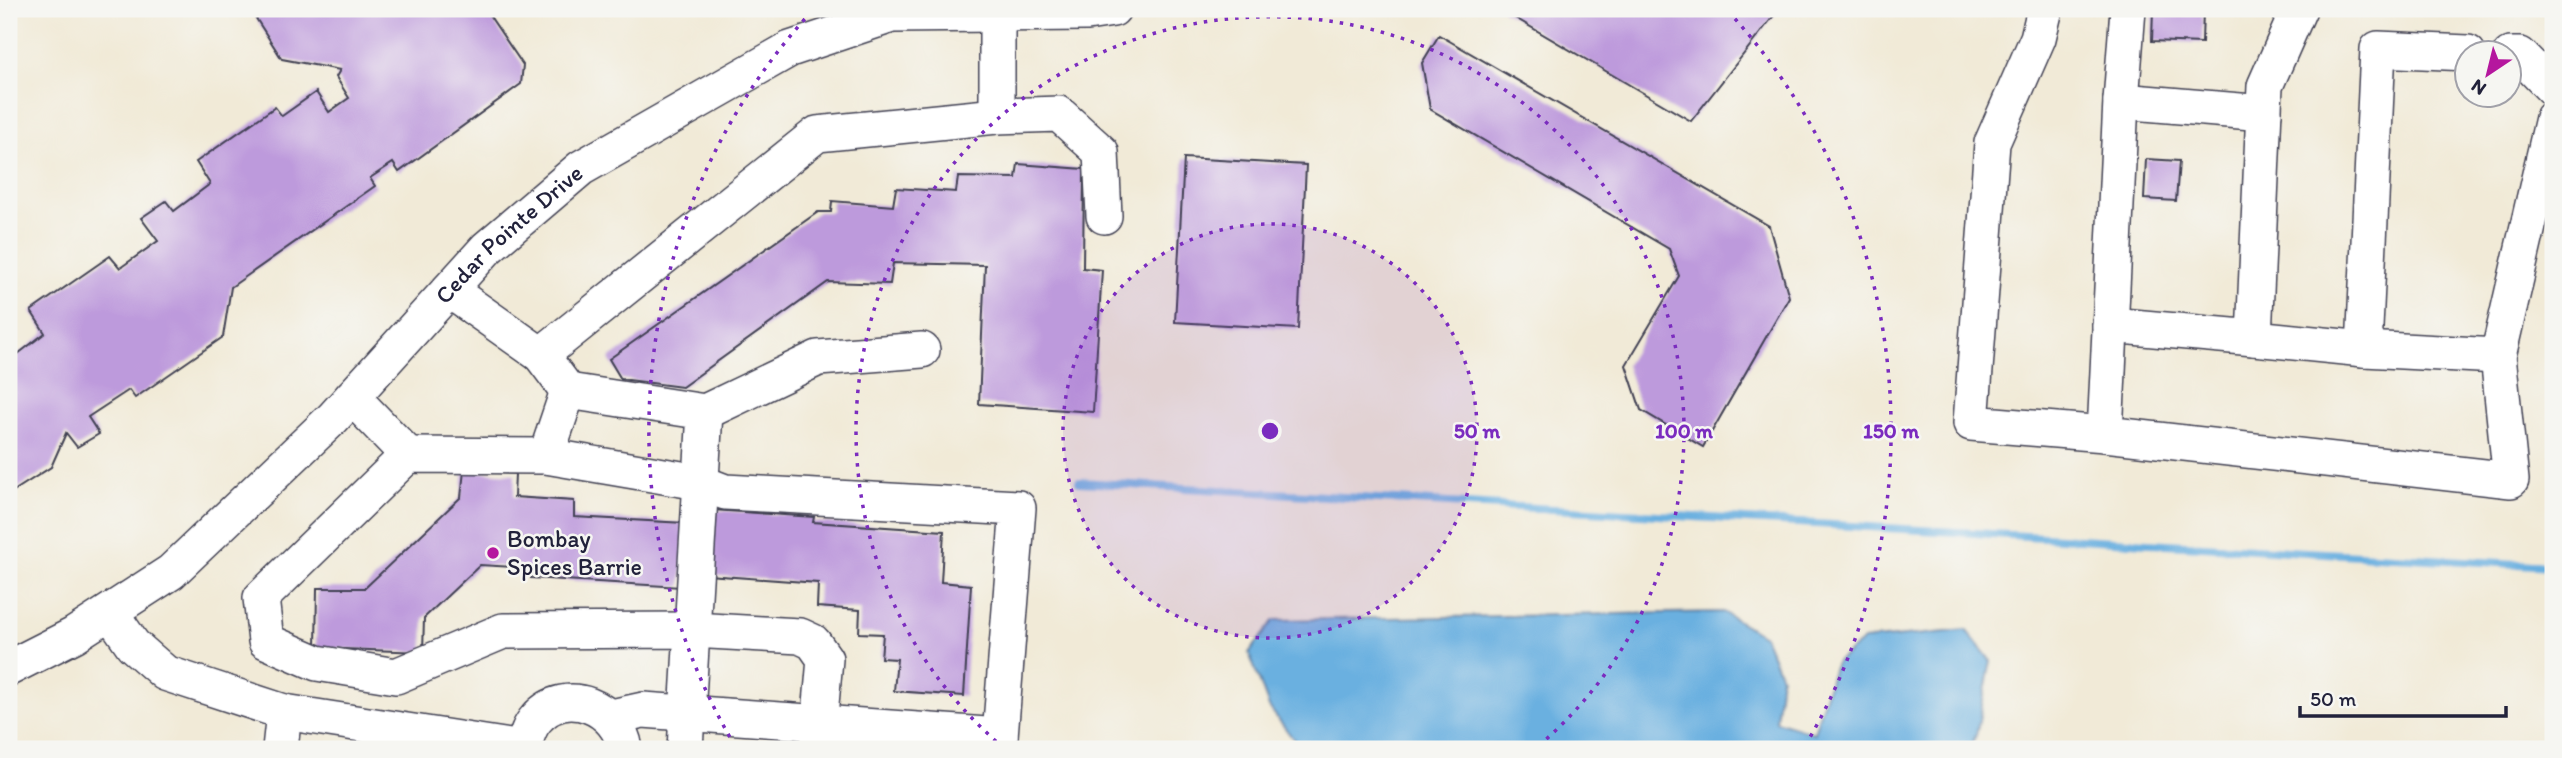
<svg xmlns="http://www.w3.org/2000/svg" width="2562" height="758" font-family="Itim,sans-serif">
<style>
.water{fill:#6ab0e0;stroke:#46698e;stroke-width:2}
.lines{fill:none;stroke-linecap:round;stroke-linejoin:round}
.stream{stroke:#6ab0e0;stroke-width:8}
.building{fill:#bd9adc}
.minor-casing{stroke:#414052;stroke-width:38}
.minor{stroke:#fff;stroke-width:35}
.ring{fill:none;stroke:#7b2cbf;stroke-width:3.5;stroke-dasharray:3.5 7}
.poi-dot{fill:#b5179e;stroke:#f6f6f2;stroke-width:2.5}
.labels{text-anchor:middle;stroke-width:5;stroke-linejoin:round;paint-order:stroke}
.street-label{font-size:24px;fill:#22223b;stroke:#f6f6f2}
.poi-label{font-size:24px;fill:#22223b;stroke:#f6f6f2;text-anchor:start}
.centre{fill:#7b2cbf;stroke:#f6f6f2;stroke-width:3.5}
.ring-label{font-size:21px;text-anchor:middle;font-weight:bold;fill:#7b2cbf;stroke:#f6f6f2;stroke-width:5;stroke-linejoin:round;paint-order:stroke}
</style>
<rect width="100%" height="100%" fill="#f6f6f2"/>
<filter id="ink" filterUnits="userSpaceOnUse"><feTurbulence type="fractalNoise" baseFrequency=".0143" numOctaves="2"/><feDisplacementMap in="SourceGraphic" scale="14" xChannelSelector="R" yChannelSelector="G"/><feConvolveMatrix kernelMatrix="1 2 1 2 8 2 1 2 1" color-interpolation-filters="sRGB"/></filter>
<filter id="wash" filterUnits="userSpaceOnUse"><feTurbulence type="fractalNoise" baseFrequency=".00686" numOctaves="4" result="noise"/><feDisplacementMap in="SourceGraphic" scale="28" xChannelSelector="R" yChannelSelector="G"/><feGaussianBlur stdDeviation="1.57" result="paint"/><feColorMatrix in="noise" values="0 0 0 0 0 0 0 0 0 0 0 0 0 0 0 0 0 1.4 0 .05"/><feComposite in="paint" operator="in"/></filter>
<g filter="url(#wash)">
<rect width="100%" height="100%" fill="#f1ead7"/>
<path class="water" d="M1723 612 1764 636 1781 676 1776 721 1814 733 1835 663 1864 640 1966 630 1991 661 1976 735 1969 749H1301L1269 707 1249 653 1274 620Z"/>
<g class="lines">
<path class="stream" d="M1079 482 2553 566"/>
</g>
<g id="blocks">
<path class="building" d="M250 9H485L523 65 521 84 399 172 393 163 370 178 375 186 231 287 223 337 135 398 129 390 88 417 99 434 77 447 66 433 51 467 9 494V353L14 357 45 333 31 311 110 256 120 268 158 241 141 218 166 201 174 211 210 184 196 162 275 107 282 116 316 92 329 112 349 98 336 77 340 70 282 59Z
M1500 9H1645L1650 11 1652 9H1779L1691 121Z
M2153 9H2203L2202 43 2152 41Z
M1439 35 1769 226 1789 297 1703 447 1641 410 1626 365 1679 276 1669 249 1430 109 1422 63Z
M1184 158 1306 165 1298 329 1175 322Z
M2146 159 2179 161 2176 201 2144 199Z
M1018 164 1084 169 1083 268 1102 270 1093 412 979 404 985 265 893 263 890 284 828 282 682 387 621 379 609 359 818 212H831L832 201 893 206 896 188 956 192 958 177 1016 178Z
M464 471 515 474 514 497 574 501V517L685 523 681 587 531 578 530 568 480 565 424 618 423 652 316 648 317 588H365L461 497Z
M712 510 814 517 813 522 944 531 941 582 971 585 964 696 894 691 897 659 881 658 883 634 859 633 860 610 817 607 818 583 708 575Z"/>
</g>
</g>
<g filter="url(#ink)">
<use href="#blocks" fill-opacity="0" stroke="#414052" stroke-width="2"/>
<g class="lines">
<defs>
<g id="minor">
<path d="M2045 9 2038 38 1992 143 1971 423 2105 434"/>
<path d="M2128 9 2121 101 2105 434 2511 480 2498 356 2553 118"/>
<path d="M997 14V116"/>
<path d="M2510 55H2520L2553 89"/>
<path d="M2121 101 2264 113"/>
<path d="M449 290 541 355 568 391 705 412 818 358 922 350"/>
<path d="M2110 325 2254 338 2265 86 2299 9"/>
<path d="M2254 338 2364 349 2498 356"/>
<path d="M2364 349 2378 49 2468 53"/>
<path d="M541 355 817 134 997 116 1059 114 1101 152 1104 216"/>
<path d="M352 397 408 455"/>
<path d="M546 456 568 391"/>
<path d="M110 612 133 645 165 673 284 712 280 749"/>
<path id="s1" d="M9 668 74 635 171 572 333 418 487 248 581 168 790 49 892 15 1087 13 1113 9"/>
<path d="M284 712 523 749"/>
<path d="M611 717 643 710 1000 736"/>
<path d="M523 749C526 739 528 728 536 719 566 684 619 708 625 749"/>
<path d="M685 749 705 412"/>
<path d="M817 749 825 659 813 642 800 636 692 630 503 631 396 676 317 663 266 641 261 598 408 455 546 456 699 482 725 492 1018 508 999 749"/>
</g>
</defs>
<use href="#minor" class="minor-casing"/>
<use href="#minor" class="minor"/>
</g>
</g>
<circle cx="1270" cy="431" r="207" fill="#7b2cbf" fill-opacity=".12"/>
<g class="ring">
<circle cx="1270" cy="431" r="207"/>
<path d="M1004 748A414 414 0 1 1 1536 748"/>
<path d="M735 746A621 621 0 0 1 812 11M1728 11A621 621 0 0 1 1805 746"/>
</g>
<circle class="poi-dot" cx="493" cy="553" r="7"/>
<g class="labels">
<g class="street-label">
<text dy="8" stroke="none"><textPath href="#s1" startOffset="667">Cedar Pointe Drive</textPath></text>
</g>
<g class="poi-label">
<text x="507" y="547">Bombay<tspan x="507" dy="28">Spices Barrie</tspan></text>
</g>
</g>
<circle cx="1270" cy="431" r="10" class="centre"/>
<g class="ring-label">
<text x="1477" y="438">50 m</text>
<text x="1684" y="438">100 m</text>
<text x="1891" y="438">150 m</text>
</g>
<rect width="2562" height="758" fill="none" stroke="#f6f6f2" stroke-width="35"/>
<g transform="translate(2488 74) rotate(215)"><circle r="33" fill="#f6f6f2" stroke="#a1a1a9" stroke-width="2"/>
<path d="M0-5L12 26L0 18L-12 26Z" fill="#b5179e"/>
<text y="-10" font-size="19" font-weight="bold" text-anchor="middle" fill="#22223b">N</text>
</g>
<path d="M2300 706v10h206v-10" fill="none" stroke="#22223b" stroke-width="3.5"/>
<text x="2310" y="706" font-size="21" fill="#22223b" stroke="#f6f6f2" stroke-width="5" paint-order="stroke">50 m</text>
</svg>
